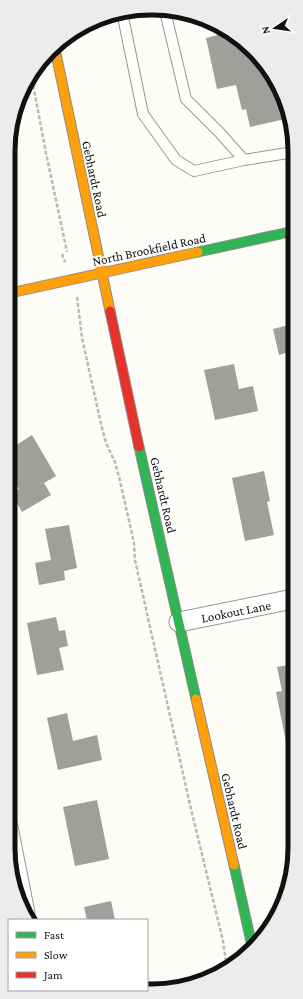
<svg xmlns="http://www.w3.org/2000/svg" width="303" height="999" font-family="'Crimson Pro',serif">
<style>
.building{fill:#a19f9c}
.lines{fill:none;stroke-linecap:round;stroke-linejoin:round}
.lane-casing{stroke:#979795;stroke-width:12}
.street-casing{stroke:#979795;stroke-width:21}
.fast-casing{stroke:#8e8d8b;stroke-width:11}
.slow-casing{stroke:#8e8d8b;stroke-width:11}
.jam-casing{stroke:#8e8d8b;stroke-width:11}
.path{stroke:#b9b9b8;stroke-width:2.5;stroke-dasharray:4 2;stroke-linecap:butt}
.lane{stroke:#fffffe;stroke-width:10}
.street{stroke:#fffffe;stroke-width:19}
.fast{stroke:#30b455;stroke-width:9}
.slow{stroke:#ff9f0a;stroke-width:9}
.jam{stroke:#e5322d;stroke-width:9}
.labels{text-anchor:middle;stroke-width:4;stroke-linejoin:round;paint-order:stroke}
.street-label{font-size:13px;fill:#111;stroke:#fff}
.rim{fill:none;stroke:#111;stroke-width:5}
</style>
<rect width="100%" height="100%" fill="#fdfcf7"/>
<path class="building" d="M230 32 259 57 284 96 290 118 250 127 246 109 242 110 236 85 217 89 206 38Z
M293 324V351L279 355 273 329Z
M234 364 239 389 253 386 258 411 215 420 204 370Z
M32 435 56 476 44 483 51 495 22 512 12 494 19 489 9 473 10 449Z
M264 471 270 501 267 502 274 535 245 541 232 478Z
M69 525 77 568 64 571 65 580 39 585 35 563 51 560 45 529Z
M56 617 59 631 65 630 68 646 59 648 64 670 37 675 27 623Z
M293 664 292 741 286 742 276 692 282 691 277 667Z
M67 713 73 741 97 735 102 760 58 770 47 718Z
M97 800 109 859 75 866 63 807Z
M111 901 115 920H87L84 907Z"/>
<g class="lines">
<defs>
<path id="lane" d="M165 11 186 99 220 133 244 160 294 152
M122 12 143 114 176 160 194 171 244 160"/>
<path id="street" d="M179 622 293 599
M8 827 25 913"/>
<path id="fast" d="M198 252 294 231
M139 447 196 699
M234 865 252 946"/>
<path id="slow" d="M55 49 110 311
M10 293 198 252
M196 699 234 865"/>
<path id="jam" d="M110 311 139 447"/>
</defs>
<use href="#lane" class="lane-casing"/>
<use href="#street" class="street-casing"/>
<use href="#fast" class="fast-casing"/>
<use href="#slow" class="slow-casing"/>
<use href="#jam" class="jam-casing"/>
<path class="path" d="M31 74 46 153 67 252
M62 254 65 262
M77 297 82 338 101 424 106 443 115 462 120 481 134 543 135 560 191 809 223 941 227 969"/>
<use href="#lane" class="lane"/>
<use href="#street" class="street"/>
<use href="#fast" class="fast"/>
<use href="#slow" class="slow"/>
<use href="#jam" class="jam"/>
</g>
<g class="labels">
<g class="street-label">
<text transform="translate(95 179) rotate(78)" y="5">Gebhardt Road</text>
<text transform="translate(149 249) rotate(-12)" y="5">North Brookfield Road</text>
<text transform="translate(164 495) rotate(77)" y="5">Gebhardt Road</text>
<text transform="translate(236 611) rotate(-11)" y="5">Lookout Lane</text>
<text transform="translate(235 811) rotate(77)" y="5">Gebhardt Road</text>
</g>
</g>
<path d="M0 0H303V999H0ZM151 15H152A136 136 0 0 1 288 151V848A136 136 0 0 1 152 984H151A136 136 0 0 1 15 848V151A136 136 0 0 1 151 15Z" fill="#ececec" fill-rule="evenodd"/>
<path class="rim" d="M151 15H152A136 136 0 0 1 288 151V848A136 136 0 0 1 152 984H151A136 136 0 0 1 15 848V151A136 136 0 0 1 151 15Z"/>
<rect x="8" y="919" width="140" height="72" fill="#ffffff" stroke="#a0a0a0"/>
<rect x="16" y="932" width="20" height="6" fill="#30b455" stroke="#a0a0a0"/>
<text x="44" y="939" font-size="12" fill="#111111">Fast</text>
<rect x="16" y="952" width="20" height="6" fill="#ff9f0a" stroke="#a0a0a0"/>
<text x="44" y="959" font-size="12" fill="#111111">Slow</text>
<rect x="16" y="972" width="20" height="6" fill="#e5322d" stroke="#a0a0a0"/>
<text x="44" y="979" font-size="12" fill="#111111">Jam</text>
<g transform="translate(275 28) rotate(257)" stroke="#ffffff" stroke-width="3" paint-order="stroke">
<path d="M0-3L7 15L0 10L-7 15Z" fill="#111111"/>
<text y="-6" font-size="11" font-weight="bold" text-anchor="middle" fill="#111111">N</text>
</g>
</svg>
